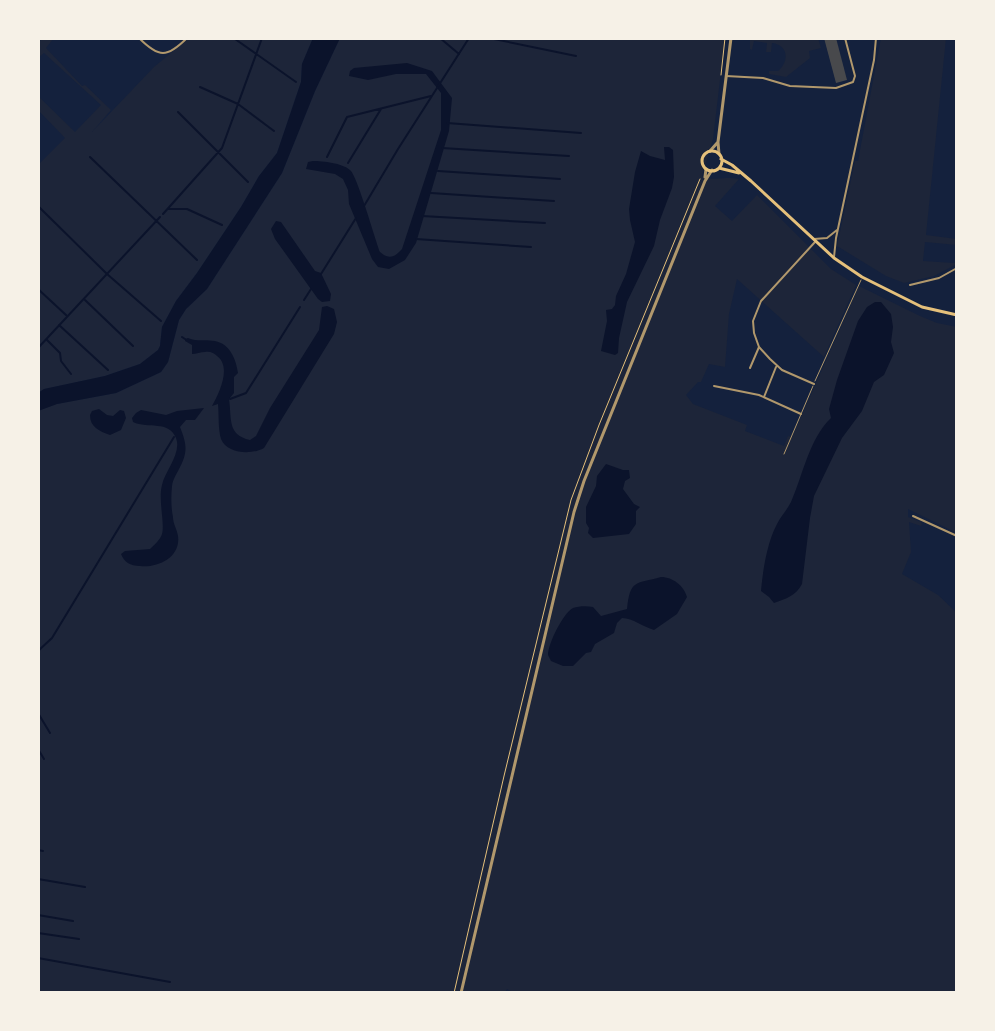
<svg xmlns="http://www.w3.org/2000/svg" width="995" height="1031" font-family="Barlow,sans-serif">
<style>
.green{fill:#1d2539}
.water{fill:#0b132b}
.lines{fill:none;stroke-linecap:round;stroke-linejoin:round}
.stream{stroke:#0b132b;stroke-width:2}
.building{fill:#48494c}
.path{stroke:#e5c07b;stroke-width:1}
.service{stroke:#b1986c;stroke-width:1}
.minor{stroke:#b1986c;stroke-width:2}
.tertiary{stroke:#b1986c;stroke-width:3}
.secondary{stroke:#e5c07b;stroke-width:3}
</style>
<rect width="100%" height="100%" fill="#14213d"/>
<path class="green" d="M42 38H54L46 48 82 86 85 85 111 110 92 132 154 67 189 38H313L302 64 301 82 277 153 259 176 241 207 197 273 176 301 162 327 160 346 158 350 140 364 105 376 45 389 38 393V165L65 138 38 110V96L75 132 101 105 44 53 38 58V44Z
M340 38H725L713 139 702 176C714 182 726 176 739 179L715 206 732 221 757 195 831 269 856 285 824 357 737 279 729 314 725 367 709 364 701 382H698L686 395 693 404 747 425 745 431 784 446 788 436 792 437 859 286 920 316 937 323 957 327V533L908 509V517L921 522 922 524 921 526 909 522 911 552 902 574 938 595 957 613V993H514L507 989 504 993H38V411L56 404 116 393 161 372 168 362 179 320 186 309 207 289 282 173 315 91Z
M750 38 772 39 818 38 821 48 809 51 810 58 786 77 769 74V71H778C789 62 789 45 772 43L771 52H766L767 43 754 41 752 50 750 49Z
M881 38H946L926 235 957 239V245L925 242 923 261 954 263 957 261V264L934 276 904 283 886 276 837 246 855 161H858Z"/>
<path class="water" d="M313 38H340L315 91 282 173 207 289 186 309 179 320 168 362 161 372 116 393 57 404 38 411V393L44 389 105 376 140 364 158 350 160 346 162 327 176 301 197 273 241 207 259 176 277 153 301 82 302 64Z
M407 63 432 71 452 98 449 131 416 243 405 260 389 269 378 267 372 259 349 204 348 190 343 179 335 174 306 169 308 162 313 161C323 161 342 163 350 170 357 175 375 239 380 252 389 260 395 257 402 249L441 130V93L426 74H396L368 80 349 76 350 71 354 68Z
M664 147H669L673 150 674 177 672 188 660 220 654 246 627 302 619 338 618 353 615 355 601 351 607 321 606 310 612 309 615 305 616 296 626 274 635 242 630 220 629 209 635 172 641 151 650 156 665 160Z
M276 221 281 222 315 271 321 273 331 294 330 301 322 302 318 299 275 239 271 229Z
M875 302H881L891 314 893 327 891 342 894 353 884 375 874 382 862 411 842 438 814 496 810 518 802 584C796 596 785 599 774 603L769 597 761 591C763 569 767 543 777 524 781 516 787 510 791 502 803 475 809 439 831 418L829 409 837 380 858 321 867 307Z
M327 306 334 309 337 322 334 334 264 448C252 455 227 454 221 439 218 429 219 415 218 404L212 406C219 393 232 367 217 356 214 353 210 351 205 352 201 352 196 354 192 354V345L185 341V339L188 338C198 342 204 339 215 341 230 344 236 359 238 373L234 377V393L229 399C232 419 227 435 250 440L256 436 270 408 319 330 322 307Z
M204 408 195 420H186L180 427C187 445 188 452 179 469 176 475 173 479 172 486 171 496 171 508 173 517 173 524 177 529 178 536 181 557 158 568 140 566 130 566 124 562 121 554L125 551 150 549C155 544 160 540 162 534 165 523 158 500 162 485 165 471 182 453 176 438 169 420 148 429 133 422L132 418 136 413 141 410 166 415 177 411Z
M99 409 107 415 113 416 120 410 124 411 126 418 121 430 110 435C99 431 90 427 90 415L92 411Z
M606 464 623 470H629L630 478 625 481 623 489 634 504 640 507 636 511V524L629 534 593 538 588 533 589 528 586 523V507L596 486 597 476Z
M661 577C673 577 684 586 687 597L677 614 654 630C643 627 633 618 622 618L617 623 614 633 595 644 591 652 586 653 573 666H563L551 661C550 659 549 657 548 655 548 644 563 613 573 608 579 606 587 606 593 607L601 616 627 609C630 579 636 584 661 577Z"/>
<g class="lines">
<path class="stream" d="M440 38 459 54
M489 38 576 56
M235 39 296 82
M200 87 238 104 274 131
M178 112 248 182
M447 123 581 133
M442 148 569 156
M90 157 197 260
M327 157 347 117 431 96
M348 163 381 109
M438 171 560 179
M431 193 554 201
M38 206 107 274 161 321
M364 206 398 149 469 38
M168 209H187L222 225
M163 214 222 148 262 38
M422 216 545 223
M416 239 531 247
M321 274 356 218
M38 289 66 315
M85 300 133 346
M304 300 311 289
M59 325 108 370
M182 337 185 339
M47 340 60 353 61 361 71 374
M38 348 160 217
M230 399 246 393 300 307
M38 651 52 638 174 437
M38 713 50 733
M38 749 44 759
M38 850 43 851
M38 879 85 887
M38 915 73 921
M38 933 79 939
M38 958 170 982"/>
</g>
<path class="building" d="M824 38H836L847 80 836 83Z"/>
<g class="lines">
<path class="path" d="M721 75 725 38
M454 993 504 776 571 500 599 425 700 179"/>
<path class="service" d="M815 381 861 280
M784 454 813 386"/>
<path class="minor" d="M139 38C159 58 167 58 187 38
M726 76 763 78 790 86 836 88 853 82 855 76 845 38
M814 239 827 238 837 230
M834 257 836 238 874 60 876 38
M910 285 939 278 957 268
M750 368 759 347
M814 384 782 370 770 359 759 347 754 333 753 321 761 301 815 242
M714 386 759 395 801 414
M764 397 776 367
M913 516 957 536"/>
<path class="tertiary" d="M710 151 718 142
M719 154 718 142 731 38
M705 177 706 169
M461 993 574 512 584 481 705 181 712 170"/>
<path class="secondary" d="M702 161a10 10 0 1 1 20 0a10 10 0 1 1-20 0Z
M721 159 732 165 751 181 834 258 862 277 922 307 957 315
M719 168 739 173"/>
</g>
<rect width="995" height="1031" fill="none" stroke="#f6f1e7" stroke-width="80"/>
</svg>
